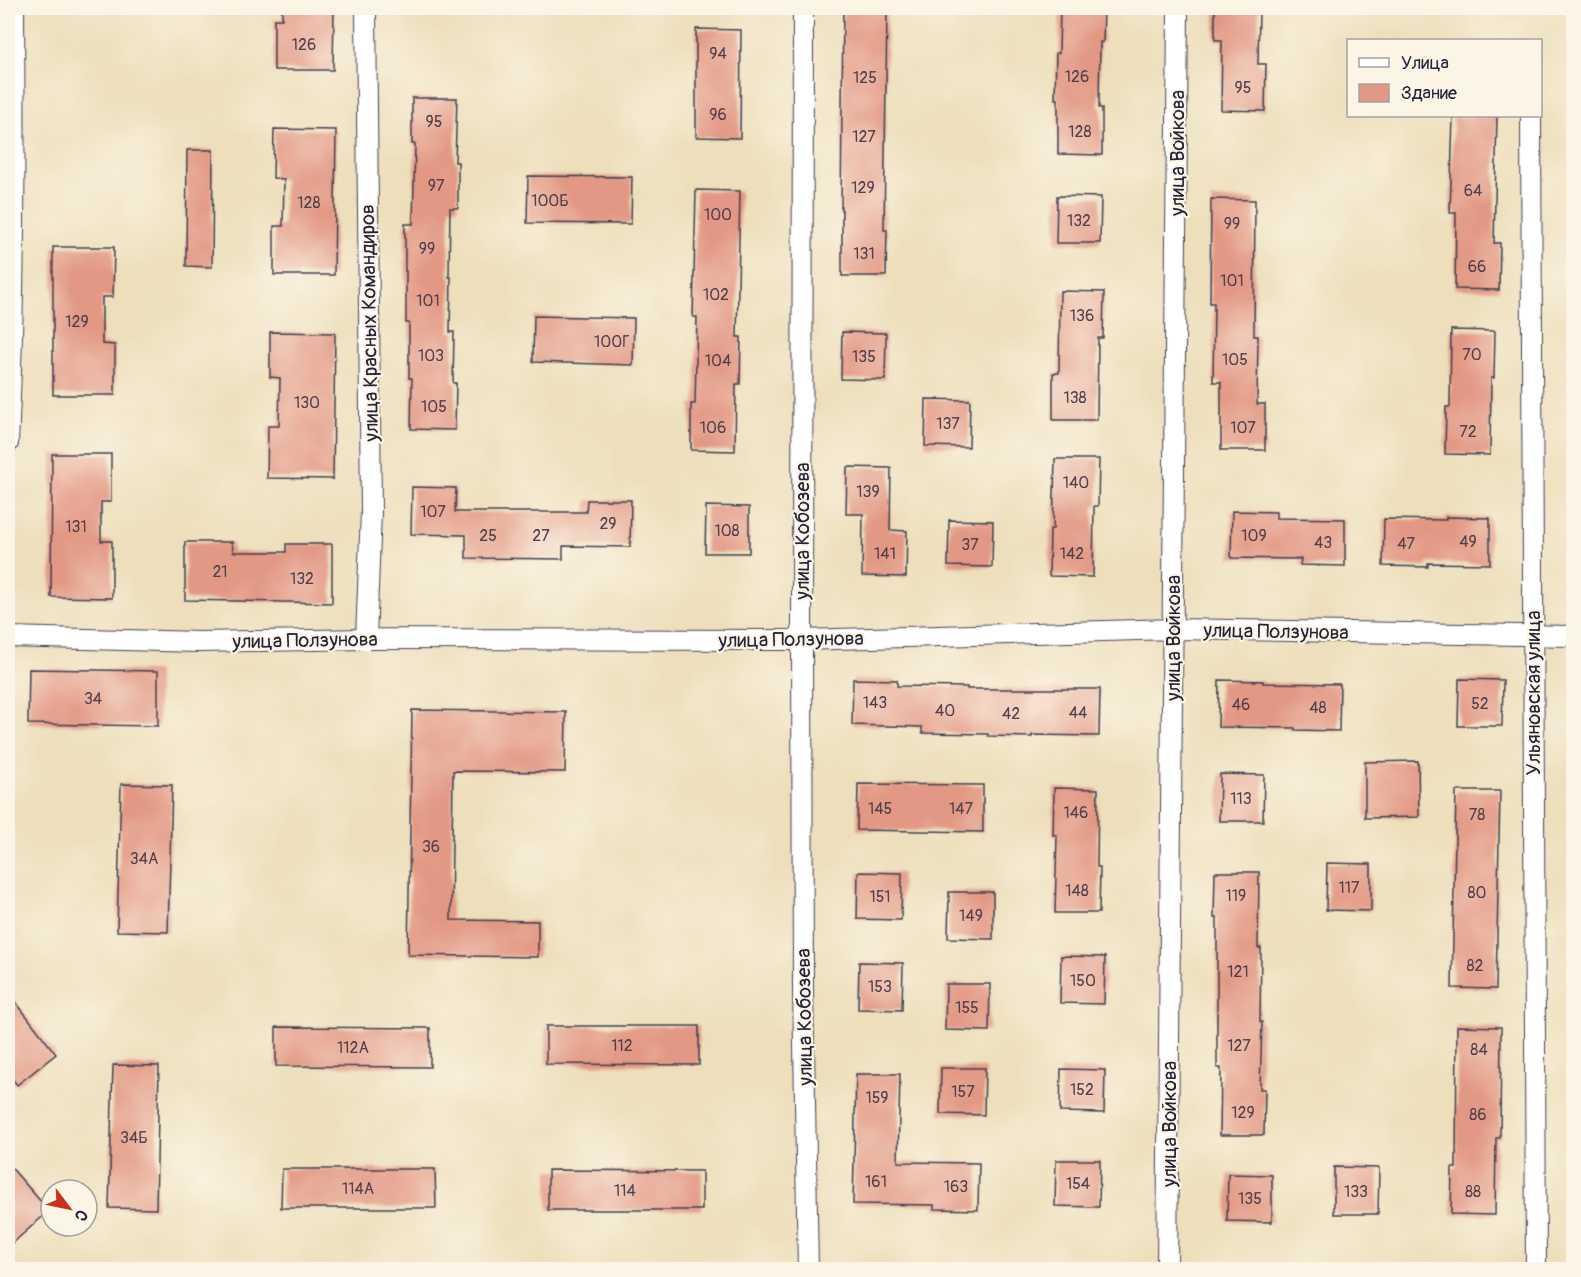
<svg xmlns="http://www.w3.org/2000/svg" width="1581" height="1277" font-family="Pangolin,sans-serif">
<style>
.building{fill:#e29884}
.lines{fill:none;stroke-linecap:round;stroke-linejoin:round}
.street-casing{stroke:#403e4e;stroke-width:22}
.street{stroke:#fff;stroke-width:20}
.labels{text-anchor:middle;stroke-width:4.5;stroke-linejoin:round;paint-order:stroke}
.number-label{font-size:16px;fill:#52404d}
.street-label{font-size:20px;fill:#22223b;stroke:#fcf5e5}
</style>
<rect width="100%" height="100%" fill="#fcf5e5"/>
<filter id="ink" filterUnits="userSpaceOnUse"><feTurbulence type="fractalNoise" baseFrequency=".0167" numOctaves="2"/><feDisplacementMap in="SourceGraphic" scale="12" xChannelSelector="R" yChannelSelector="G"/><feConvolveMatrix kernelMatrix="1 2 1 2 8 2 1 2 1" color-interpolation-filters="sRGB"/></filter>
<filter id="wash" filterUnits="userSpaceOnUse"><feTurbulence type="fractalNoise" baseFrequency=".008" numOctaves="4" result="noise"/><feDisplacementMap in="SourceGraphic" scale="24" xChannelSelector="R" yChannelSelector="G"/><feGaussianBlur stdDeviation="1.35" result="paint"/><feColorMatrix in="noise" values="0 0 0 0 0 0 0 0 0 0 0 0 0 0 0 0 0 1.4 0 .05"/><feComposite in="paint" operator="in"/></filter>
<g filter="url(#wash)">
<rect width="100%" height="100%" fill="#eddfbc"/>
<g id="blocks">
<path class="building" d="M282 8H334L333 70H274V19H282Z
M843 8H887L884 230H887L886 276H842V210H841Z
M1060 8H1104L1103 42H1100L1099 108H1102V155L1058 154V99H1055L1056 53H1059Z
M1215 8H1259L1258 64H1266L1265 111 1221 110 1222 40H1215Z
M696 29 741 30 740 138 696 137Z
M412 98H457L455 162H458V208H450L449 277H451L450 332H454L453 383H456L455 430 411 429 412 378H409V323H406V271H405V224H413L415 144H412Z
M1453 116H1497L1494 243H1500L1499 290 1455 289 1456 213H1450Z
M274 129 336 130 334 275H274V226H283L284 179 273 178Z
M187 150H213L212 267 186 266Z
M528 176 632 177 631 224 527 223Z
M696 190 740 191 737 337H741L740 384H736L735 451 691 450V404H695L697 317H693Z
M1057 196 1101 197 1100 243H1056Z
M1211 199 1255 200 1254 336H1258L1257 404H1265V450H1221V382H1213L1214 303H1210Z
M53 247H114L113 297H102V344L115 345V395H53Z
M1060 291 1104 292 1103 338H1098L1097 420H1053V373H1059Z
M534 316 634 318 633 365 533 362Z
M1451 330 1495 331 1494 378H1491L1490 455 1445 454 1446 407H1450Z
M270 332 335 333 333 479 267 478 268 426H279L280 378 270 377Z
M842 332 886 333 885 380 841 379Z
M926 399 970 400 969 447 925 446Z
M52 454H111V502H101V541H112V598L51 597Z
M1055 459H1099L1098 506H1094L1093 577 1049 576 1050 529H1053Z
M847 467 891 468 890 530 907 531 906 577 862 576 863 514H846Z
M412 487 456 488 455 512H586L587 500H631L630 547 563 546V559L466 558V535L411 534Z
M706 506 749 507V553H705Z
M1232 511 1276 512V518L1345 519V566L1300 565 1301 559 1231 558Z
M1446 517 1490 518V564L1428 563V567L1383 566 1384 519 1446 520Z
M949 520 993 521 992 567 948 566Z
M185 542H232L233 552H286V544H332V603L185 600Z
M29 669 158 671V726L28 724Z
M853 679 897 680V686L967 687V689H1100L1099 736 1032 735V737L988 736V734L922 733V727L852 725Z
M1459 679 1503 680 1502 726H1458Z
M1219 680 1263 681V683L1340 684 1339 731 1295 730V728L1218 727Z
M412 710 566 712 565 772 453 771 451 920 538 921V957L408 955Z
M1418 761 1419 817 1365 818V762Z
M1220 774 1264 775 1263 821H1219Z
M121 784 172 785 168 932 117 931Z
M858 784 983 785V832L857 830Z
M1054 788 1098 789 1097 867H1100L1099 913H1055L1057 835H1053Z
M1456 791H1500L1496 989 1452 988Z
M1327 863 1371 864V911L1326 910Z
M858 872 902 873 901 920 857 919Z
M1215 872H1259L1258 948H1261L1260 1022H1262L1260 1089H1265L1264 1135H1220L1221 1068H1217V918H1214Z
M949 892H993V939L948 938Z
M1061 956 1105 957 1104 1004 1060 1003Z
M859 962 903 963 902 1010 858 1009Z
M946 984H990L989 1031 945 1030Z
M8 992 56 1054 17 1085 8 1073Z
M546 1026H699V1065L546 1064Z
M1457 1026 1501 1027 1500 1138H1496L1495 1215 1451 1214 1452 1168H1456Z
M276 1027 430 1028V1067L276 1066Z
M113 1065 159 1066 156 1209 109 1208Z
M941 1068H985L984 1115 940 1114Z
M1061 1069 1105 1070 1104 1113 1060 1112Z
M856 1074H900L898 1162 979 1163 978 1210 934 1209V1205L853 1204Z
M1056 1160H1100L1099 1207 1055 1206Z
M8 1164 49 1211 8 1247Z
M1334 1167 1379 1168 1378 1214H1334Z
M282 1169H435L436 1208H281Z
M548 1170 702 1171V1210H548Z
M1228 1174 1272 1175V1222L1227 1221Z"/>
</g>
</g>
<g filter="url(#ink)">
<use href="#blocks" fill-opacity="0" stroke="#403e4e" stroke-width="1.5"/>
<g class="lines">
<defs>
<path id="street" d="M803 8 802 640 803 990 808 1270
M1531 116 1536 1270
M8 443C15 298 15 153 14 8
M8 637 200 642 366 639 802 640 1173 629 1574 636
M366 639 371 511 366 8
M1167 1270 1178 8"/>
</defs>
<use href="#street" class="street-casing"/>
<use href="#street" class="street"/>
</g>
</g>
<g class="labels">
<g class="number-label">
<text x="304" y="50">126</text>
<text x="718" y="59">94</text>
<text x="1077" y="82">126</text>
<text x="865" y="83">125</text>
<text x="1243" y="93">95</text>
<text x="718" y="120">96</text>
<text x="434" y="127">95</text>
<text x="1080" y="137">128</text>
<text x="864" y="142">127</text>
<text x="436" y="191">97</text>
<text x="863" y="193">129</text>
<text x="1473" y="196">64</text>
<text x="550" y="206">100Б</text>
<text x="309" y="208">128</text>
<text x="718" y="220">100</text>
<text x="1079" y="226">132</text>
<text x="1232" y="229">99</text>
<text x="427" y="254">99</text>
<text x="864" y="259">131</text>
<text x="1477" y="272">66</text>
<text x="1232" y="286">101</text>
<text x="716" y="300">102</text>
<text x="428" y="306">101</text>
<text x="1082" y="321">136</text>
<text x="77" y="327">129</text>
<text x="612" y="347">100Г</text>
<text x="1472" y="360">70</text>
<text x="431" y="361">103</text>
<text x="864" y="362">135</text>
<text x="1235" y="365">105</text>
<text x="718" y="366">104</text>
<text x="1075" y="403">138</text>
<text x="307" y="408">130</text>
<text x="434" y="412">105</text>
<text x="948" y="429">137</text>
<text x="713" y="433">106</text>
<text x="1243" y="433">107</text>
<text x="1468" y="437">72</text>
<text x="1076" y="488">140</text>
<text x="868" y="497">139</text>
<text x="433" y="517">107</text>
<text x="608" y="529">29</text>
<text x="76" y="532">131</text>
<text x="727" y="536">108</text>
<text x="488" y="541">25</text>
<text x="541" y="541">27</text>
<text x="1254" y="541">109</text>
<text x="1468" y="547">49</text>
<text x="1323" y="548">43</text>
<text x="1406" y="549">47</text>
<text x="970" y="550">37</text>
<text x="885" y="559">141</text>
<text x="1072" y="559">142</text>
<text x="220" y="577">21</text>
<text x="302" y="584">132</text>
<text x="93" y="704">34</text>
<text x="875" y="708">143</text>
<text x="1480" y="709">52</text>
<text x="1241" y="710">46</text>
<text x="1318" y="713">48</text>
<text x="945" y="716">40</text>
<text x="1078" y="718">44</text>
<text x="1011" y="719">42</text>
<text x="1241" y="804">113</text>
<text x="880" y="814">145</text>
<text x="961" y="814">147</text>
<text x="1076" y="818">146</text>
<text x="1477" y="820">78</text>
<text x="431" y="852">36</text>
<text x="144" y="864">34А</text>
<text x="1349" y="893">117</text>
<text x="1077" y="896">148</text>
<text x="1477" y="898">80</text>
<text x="1236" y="901">119</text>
<text x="880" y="902">151</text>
<text x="971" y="921">149</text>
<text x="1475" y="971">82</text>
<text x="1238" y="977">121</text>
<text x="1083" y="986">150</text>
<text x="880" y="992">153</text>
<text x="967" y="1013">155</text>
<text x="622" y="1051">112</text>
<text x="1239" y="1051">127</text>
<text x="353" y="1053">112А</text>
<text x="1479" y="1055">84</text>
<text x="1082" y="1095">152</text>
<text x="963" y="1097">157</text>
<text x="877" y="1103">159</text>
<text x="1243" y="1118">129</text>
<text x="1478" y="1120">86</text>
<text x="134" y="1143">34Б</text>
<text x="876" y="1187">161</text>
<text x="1078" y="1189">154</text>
<text x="956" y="1192">163</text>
<text x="358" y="1194">114А</text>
<text x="625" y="1196">114</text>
<text x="1356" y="1197">133</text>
<text x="1473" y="1197">88</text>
<text x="1250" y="1204">135</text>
</g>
<g class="street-label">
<text transform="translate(1177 153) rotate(-90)" y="7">улица Войкова</text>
<text transform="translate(369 323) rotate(-91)" y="7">улица Красных Командиров</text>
<text transform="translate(802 531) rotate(-90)" y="7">улица Кобозева</text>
<text transform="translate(1276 631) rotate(1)" y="7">улица Ползунова</text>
<text transform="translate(1173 638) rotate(-90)" y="7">улица Войкова</text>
<text transform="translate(791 639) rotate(-1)" y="7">улица Ползунова</text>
<text transform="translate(305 640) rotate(-1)" y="7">улица Ползунова</text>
<text transform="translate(1533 693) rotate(-90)" y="7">Ульяновская улица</text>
<text transform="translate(804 1017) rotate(-91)" y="7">улица Кобозева</text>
<text transform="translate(1169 1124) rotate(-90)" y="7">улица Войкова</text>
</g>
</g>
<rect width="1581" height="1277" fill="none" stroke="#fcf5e5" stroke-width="30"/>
<rect x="1347" y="39" width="195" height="78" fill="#fcf5e5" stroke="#a5a1a1" stroke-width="1.5"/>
<rect x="1359" y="58" width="30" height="9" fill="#ffffff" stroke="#a5a1a1" stroke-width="1.5"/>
<text x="1401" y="69" font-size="18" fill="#22223b">Улица</text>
<rect x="1359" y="84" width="30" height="18" fill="#e29884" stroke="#a5a1a1" stroke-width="1.5"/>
<text x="1401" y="99" font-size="18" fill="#22223b">Здание</text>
<g transform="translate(69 1208) rotate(122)"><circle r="28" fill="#fcf5e5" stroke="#a5a1a1" stroke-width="1.5"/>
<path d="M0-4.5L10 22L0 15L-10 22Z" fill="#c8321e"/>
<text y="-9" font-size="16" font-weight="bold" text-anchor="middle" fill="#22223b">С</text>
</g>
</svg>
